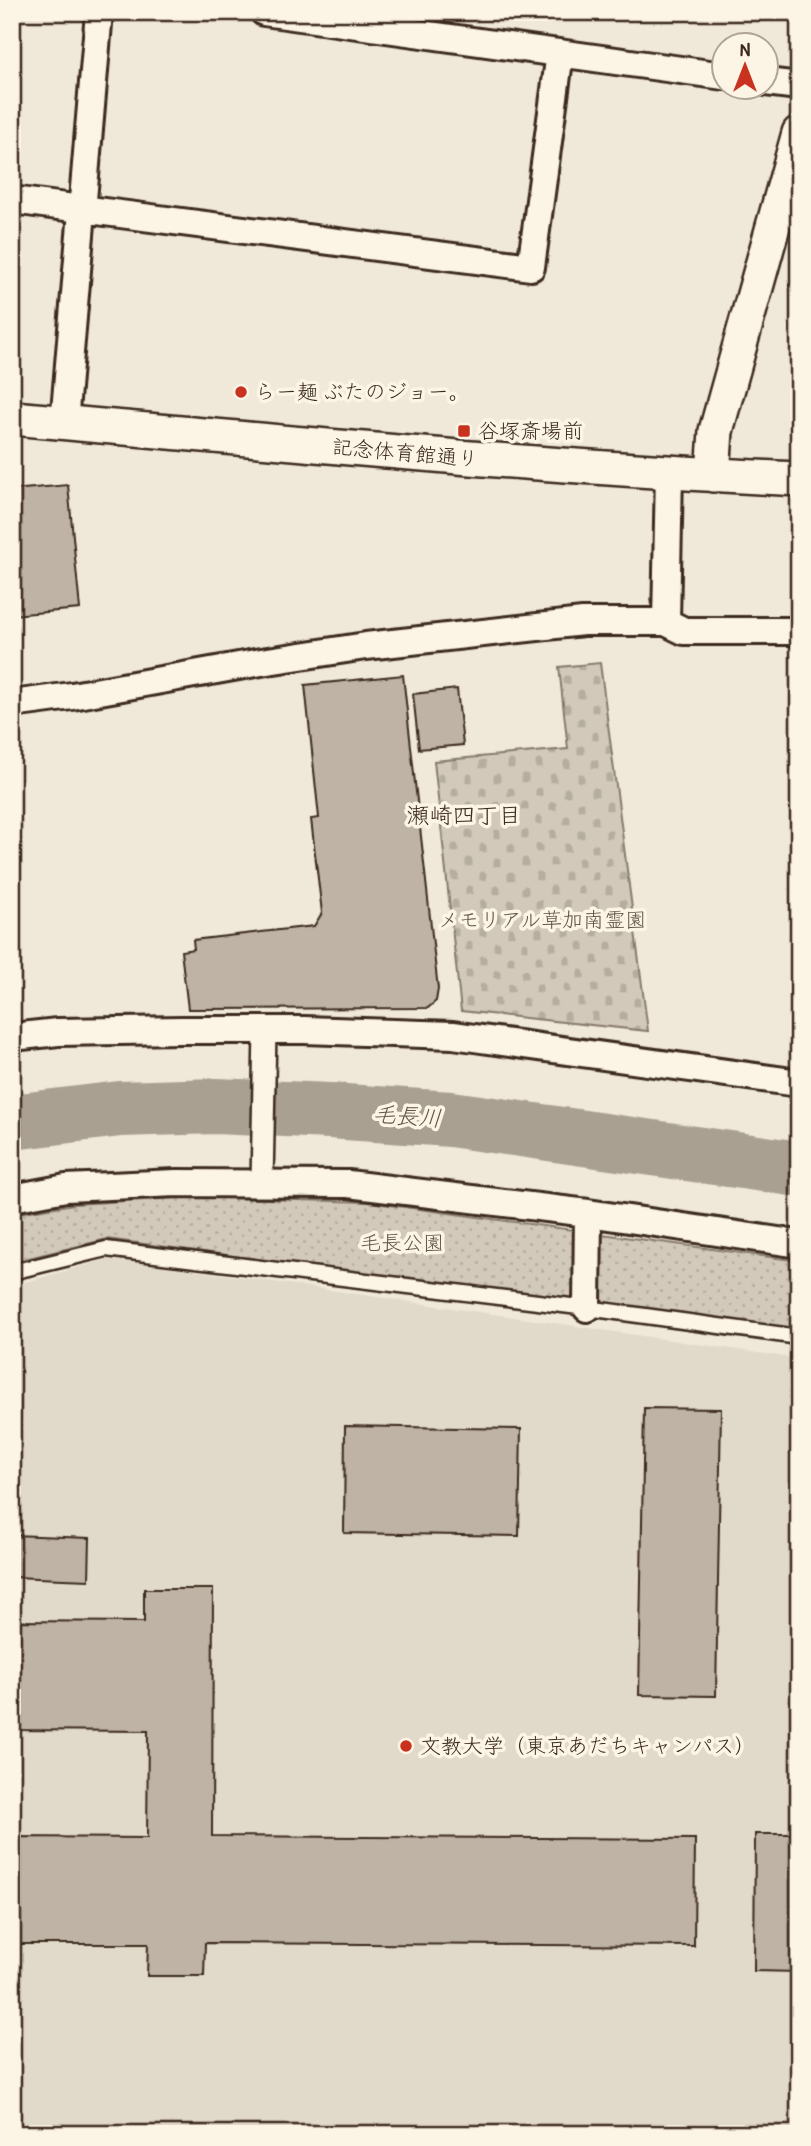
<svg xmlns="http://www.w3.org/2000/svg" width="811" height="2146" font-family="'Patrick Hand','Klee One',sans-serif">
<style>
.built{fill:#e1d9c9}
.grass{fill:url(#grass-dots);stroke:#867a6c;stroke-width:2}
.cemetery{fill:url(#cemetery-stones);stroke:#867a6c;stroke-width:2}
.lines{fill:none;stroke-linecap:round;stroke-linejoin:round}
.river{stroke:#aaa091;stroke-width:56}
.building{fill:#beb3a4;stroke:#3b2a1e;stroke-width:2}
.service-casing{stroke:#3b2a1e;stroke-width:19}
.pedestrian-casing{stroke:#3b2a1e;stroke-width:26}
.minor-casing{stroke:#3b2a1e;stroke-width:32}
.tertiary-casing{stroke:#3b2a1e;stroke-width:38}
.service{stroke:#fcf5e5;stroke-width:14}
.pedestrian{stroke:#fcf5e5;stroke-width:21}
.minor{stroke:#fcf5e5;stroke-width:26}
.tertiary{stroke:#fcf5e5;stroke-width:33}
.poi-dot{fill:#c8321e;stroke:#fcf5e5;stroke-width:2.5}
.labels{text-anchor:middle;stroke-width:7;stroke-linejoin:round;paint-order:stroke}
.poi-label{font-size:21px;fill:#3b2a1e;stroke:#fcf5e5;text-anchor:start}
.street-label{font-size:21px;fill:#3b2a1e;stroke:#fcf5e5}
.park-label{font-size:21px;fill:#615245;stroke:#fcf5e5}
.neighbourhood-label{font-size:23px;fill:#3b2a1e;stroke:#fcf5e5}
.water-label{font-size:23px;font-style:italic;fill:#625346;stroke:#fcf5e5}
</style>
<defs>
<pattern id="grass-dots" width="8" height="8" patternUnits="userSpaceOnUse" patternTransform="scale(1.75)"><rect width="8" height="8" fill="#d2c9ba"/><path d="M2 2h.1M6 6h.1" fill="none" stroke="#b5ad9f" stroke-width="1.8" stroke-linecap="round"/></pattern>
<pattern id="cemetery-stones" width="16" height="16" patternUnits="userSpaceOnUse" patternTransform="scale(1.75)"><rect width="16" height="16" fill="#d2c9ba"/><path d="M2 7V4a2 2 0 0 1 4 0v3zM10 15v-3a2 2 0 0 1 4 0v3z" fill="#b5ad9f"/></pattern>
</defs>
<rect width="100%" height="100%" fill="#f0e9d9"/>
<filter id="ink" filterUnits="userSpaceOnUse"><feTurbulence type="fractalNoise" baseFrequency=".0143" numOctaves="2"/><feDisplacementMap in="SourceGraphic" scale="14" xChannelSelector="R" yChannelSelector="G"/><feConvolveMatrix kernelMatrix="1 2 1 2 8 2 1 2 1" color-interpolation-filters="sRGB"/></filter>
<g filter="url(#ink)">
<path class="built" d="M111 1258 799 1359V2134H12V1286Z"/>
<path class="grass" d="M197 1197 368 1202 799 1261V1332L107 1239 12 1262V1214L74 1204Z"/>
<path class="cemetery" d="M600 663 648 1031 461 1011 434 761 568 749 559 667Z"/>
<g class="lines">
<path class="river" d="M12 1122 120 1109 216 1106 330 1111 451 1119 799 1169"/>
</g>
<path class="building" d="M68 485 80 609 12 615V490Z
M403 675 438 989 436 1001 428 1008 188 1009 181 951 194 949 193 940 314 926 322 913 311 819 319 818 305 685Z
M457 689 463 745 419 749 413 694Z
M644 1408 721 1409 716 1696 639 1695Z
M345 1426 521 1429 519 1536 344 1533Z
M12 1535 90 1538 89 1580 12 1577Z
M144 1589H213L212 1836 695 1839 694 1946 205 1943 204 1976H147L148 1944H12V1837L147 1838 148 1731 12 1730V1621L144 1622Z
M755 1834H799V1972L754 1971Z"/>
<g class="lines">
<defs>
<path id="service" d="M12 1272 106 1249 587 1308 799 1337"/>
<path id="pedestrian" d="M262 1183 265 1030"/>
<path id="minor" d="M264 12 724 76
M766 82 799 86
M12 200 531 267 560 53
M64 423 99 12
M669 473 666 622 684 631H799
M12 704 72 696 261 662 366 646 583 622H666
M12 1037 58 1032 181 1030H304L453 1035 799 1083
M12 1198 66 1188 176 1183 348 1184 588 1213 799 1244
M587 1308 588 1213"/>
<path id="tertiary" d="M12 418C274 441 536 467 799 479
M713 475 716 431 799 133"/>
</defs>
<use href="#service" class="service-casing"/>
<use href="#pedestrian" class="pedestrian-casing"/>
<use href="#minor" class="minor-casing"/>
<use href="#tertiary" class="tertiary-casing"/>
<use href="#service" class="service"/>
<use href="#pedestrian" class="pedestrian"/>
<use href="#minor" class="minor"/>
<use href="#tertiary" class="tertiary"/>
</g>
</g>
<g class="poi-dot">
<circle cx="241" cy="392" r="7"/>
<rect x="457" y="424" width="14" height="14" rx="3.5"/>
<circle cx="406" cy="1746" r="7"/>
</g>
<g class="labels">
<g class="poi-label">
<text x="255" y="399">らー麺 ぶたのジョー。</text>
<text x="478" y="438">谷塚斎場前</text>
<text x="420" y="1753">文教大学（東京あだちキャンパス）</text>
</g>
<g class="street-label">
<text transform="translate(405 453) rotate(5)" y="7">記念体育館通り</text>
</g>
<g class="park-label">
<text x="542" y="927">メモリアル草加南霊園</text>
<text x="402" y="1250">毛長公園</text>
</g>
<g class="neighbourhood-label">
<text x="464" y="823">瀬崎四丁目</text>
</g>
<g class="water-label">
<text transform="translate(407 1116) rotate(4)" y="8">毛長川</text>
</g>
</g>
<rect width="811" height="2146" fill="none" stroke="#fcf5e5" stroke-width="42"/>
<rect x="21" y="21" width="769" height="2104" fill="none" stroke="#3b2a1e" stroke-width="2.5" filter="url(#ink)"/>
<g transform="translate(745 66)"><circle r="33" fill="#fcf5e5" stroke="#afa495" stroke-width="2"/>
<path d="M0-5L12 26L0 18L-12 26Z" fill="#c8321e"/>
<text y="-10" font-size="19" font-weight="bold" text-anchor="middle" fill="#3b2a1e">N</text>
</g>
</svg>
